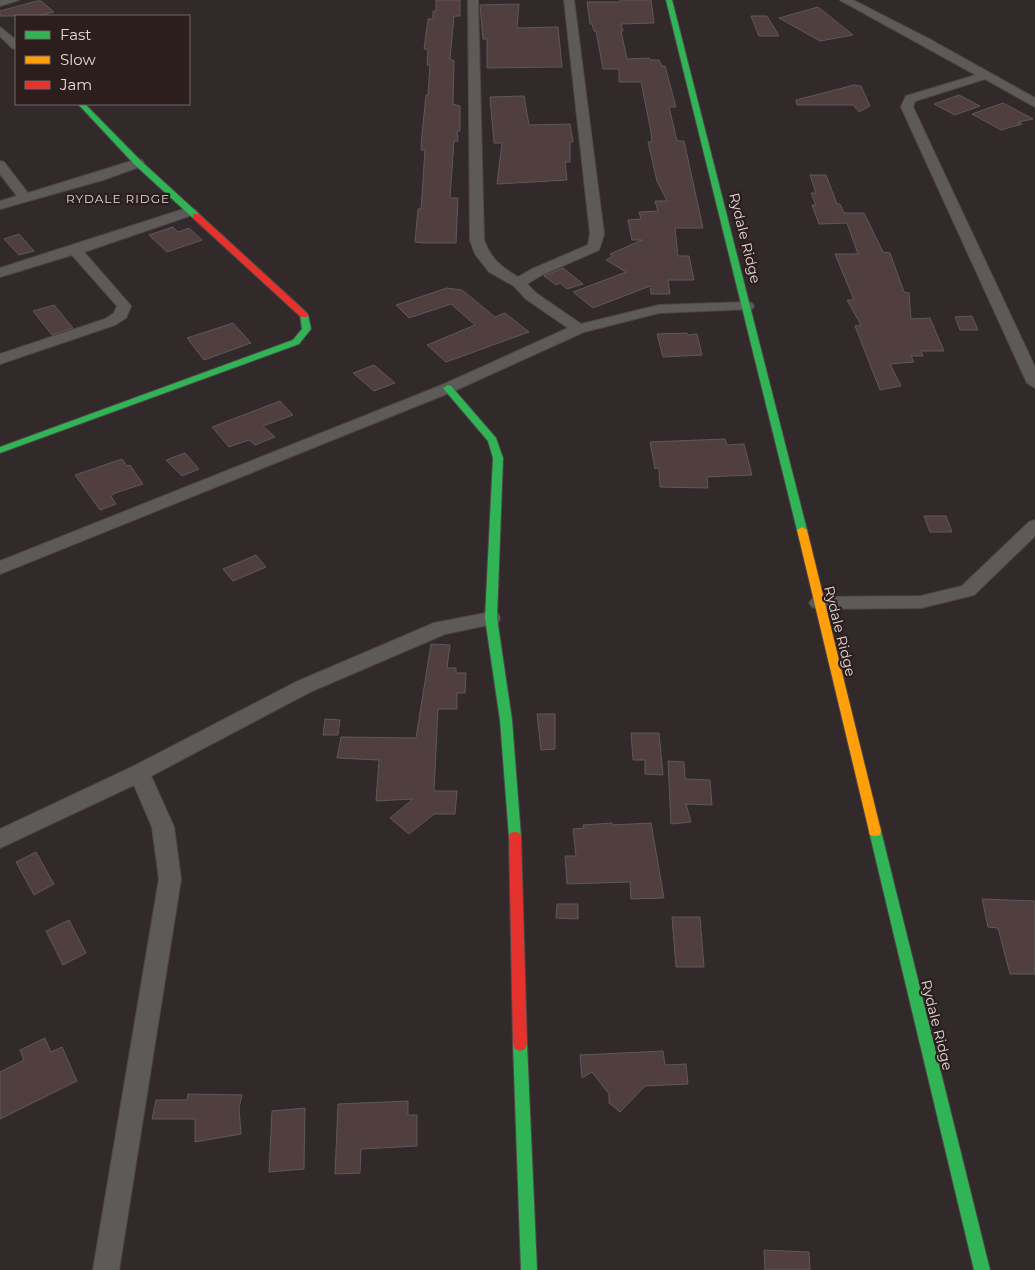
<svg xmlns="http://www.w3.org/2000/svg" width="1035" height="1270" font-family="Montserrat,sans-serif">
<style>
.building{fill:#513f40;stroke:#5f5858}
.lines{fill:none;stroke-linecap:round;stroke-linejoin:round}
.street-casing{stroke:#4e4747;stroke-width:2}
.fast-casing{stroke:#4e4747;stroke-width:2}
.slow-casing{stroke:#4e4747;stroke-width:2}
.jam-casing{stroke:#4e4747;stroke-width:2}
.street{fill:#5f5a5a;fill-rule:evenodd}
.fast{fill:#30b455;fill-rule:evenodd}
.slow{fill:#ff9f0a;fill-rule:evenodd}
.jam{fill:#e5322d;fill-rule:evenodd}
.labels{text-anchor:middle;stroke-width:4.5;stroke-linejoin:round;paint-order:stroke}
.far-neighbourhood-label{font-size:12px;letter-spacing:1px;fill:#e2d9d8;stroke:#2b1e1d}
.street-label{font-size:14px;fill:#e2d9d8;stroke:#2b1e1d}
</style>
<rect width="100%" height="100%" fill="#322a2a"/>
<path class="building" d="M436 0H460V16H454L450 59 454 61 453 104 460 106V131H457L458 141H454L450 198H458L456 243H424L415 242 418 209H421L425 150H421L422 134 426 95H428L430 65H427L428 49H424L428 19H433V11H436Z
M620 0H651L654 23 621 24 623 31H621L627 59 649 58 650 60H659L662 66H665L676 107H669L677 141H684L703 228H675L678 256H689L694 280H668L670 294H651L650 286 593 308 573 292 626 272 606 260 613 256 610 254 642 240H632L628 220 641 219 639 212 658 211 655 201H667L657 181 648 142H652L651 132 641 82H619V69H603L596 31H594L592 24H590L587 2H620Z
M37 1H41L54 12 37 16H0V11Z
M519 4 517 28 558 27 562 67 487 68V39H483L480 5Z
M818 7 853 35 820 41 779 18Z
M751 16H767L779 36H759Z
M854 85 861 86 870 106 859 112 853 105H797L796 100Z
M959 95 980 106 955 115 934 104Z
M524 96 529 125 570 124 573 142H570V162H565L567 180 497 184 502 143H494L490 97Z
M1003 103 1033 119 1018 122 1022 124 1001 130 972 114Z
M810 175H826L837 204H840L844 213H864L883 252 890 253 904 292 909 293 911 319 930 318 944 351H921L923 356H911L914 362 890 364 901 386 880 390 855 326 861 325 847 300H854L835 254H858L847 223 819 224 812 205H816L811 193H816Z
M173 227 178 232 189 228 202 240 167 252 149 235Z
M19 234 34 251 19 255 4 239Z
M563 268 583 284 567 289 560 283 556 285 544 276Z
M447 288 462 290 495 317 505 313 529 332 446 362 427 345 475 325 451 304 409 318 396 305Z
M54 305 73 328 52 335 33 311Z
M972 316 978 330H960L955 317Z
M233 323 251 343 204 360 187 338Z
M687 333 688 335 697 334 702 355 663 357 657 334Z
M374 365 395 383 374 391 353 373Z
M280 401 293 415 263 426 275 437 255 445 249 440 229 447 212 427Z
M725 439 727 445 744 444 752 475 707 477 708 488 660 487 659 468 655 469 650 442Z
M185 453 199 469 182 476 166 460Z
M122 459 127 466 130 465 143 484 115 493 111 496 116 504 100 510 75 475Z
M924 516H946L952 532H930Z
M256 555 266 567 233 581 223 569Z
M431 644 450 645 447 668H456V673H466L465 693H457V709H438L434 791H457L455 814H434L409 834 390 818 413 799 376 801 379 760 337 758 341 737 416 738Z
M537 714H555V749L541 750Z
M325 719 340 720 338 735H323Z
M631 733H659L663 775 645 774V760H633Z
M668 761 684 762 685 779 710 780 712 805 686 804 691 822 671 824Z
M612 823V825L651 823 664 898 631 899 630 882 567 884 565 856H576L573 829 584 828 583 825Z
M36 852 54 884 34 895 16 862Z
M982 899 1035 901V974H1010L998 928 988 927Z
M557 904H578V919L556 918Z
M672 917H700L704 967H676Z
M69 920 86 953 63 965 46 931Z
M45 1038 51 1052 62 1047 77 1081 0 1119V1072L24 1060 20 1050Z
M663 1051 665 1065 686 1064 688 1084 645 1086 620 1112 609 1103V1094L592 1072 582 1078 580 1055Z
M188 1094 242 1095 239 1108 241 1134 195 1142V1119H152L156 1100H187Z
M408 1101V1115H417V1146L361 1149 360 1173 335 1174 338 1104Z
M305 1108 304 1169 269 1172 272 1111Z
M764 1250 809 1252 810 1270H765Z"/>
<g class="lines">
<defs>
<path id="street" d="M0 0H19L0 6Z
M468 0H478L484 240C491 259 501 267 518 277L532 269 588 245 590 234 564 0H574L604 234 599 250 542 275 527 284 536 293 581 324 659 305 747 302 752 303 754 306 752 309 659 313 584 332 454 391 0 574V561L442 385 568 328 526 299 514 286 489 272 475 254 470 240Z
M840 0H853L933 41 1035 98V107L985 79 915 101 913 107 1035 367V388L1027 383 901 107 906 96 976 75Z
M0 27 16 40V49L12 48 0 36Z
M138 159 142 160 144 163 142 166 103 180 0 209V201L17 196 0 174V161L4 162 28 193Z
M190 207 197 211 195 214 84 252 131 306 126 318 115 325 0 364V354L105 319 114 313 117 306 72 255 0 277V268Z
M1035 520V536L974 595 921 608 818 609 812 607 809 603 812 599 818 597 921 596 962 586 1029 522Z
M491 612 498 613 500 618 498 623 445 634 310 692 151 776 174 827 181 879 119 1270H93L159 879 152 827 134 785 0 848V829L132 767 296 682 434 623Z"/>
<path id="fast" d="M666 0H672L807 530 802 533 797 530Z
M78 104H85L141 161 199 214V218H193L135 165Z
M304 312 308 315 311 329 299 344 0 453V447L293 340 302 329 300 315Z
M448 385 451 386 496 438 503 458 497 618 512 720 521 837 520 841 515 842 510 841 509 837 500 720 485 618 493 458 488 441 443 388Z
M875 826 880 827 881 831 990 1270H974L869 831 870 827Z
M520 1037 525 1039 527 1044 537 1270H521L513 1044 515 1039Z"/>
<path id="slow" d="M802 527 807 530 881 831 880 835 875 836 870 835 869 831 797 530Z"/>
<path id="jam" d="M193 214H199L307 313V317H301L193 218Z
M515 832 520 833 521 837 527 1044 525 1049 520 1051 515 1049 513 1044 509 837 510 833Z"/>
</defs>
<use href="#street" class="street-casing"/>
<use href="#fast" class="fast-casing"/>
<use href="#slow" class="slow-casing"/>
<use href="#jam" class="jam-casing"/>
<use href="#street" class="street"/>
<use href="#fast" class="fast"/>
<use href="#slow" class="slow"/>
<use href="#jam" class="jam"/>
</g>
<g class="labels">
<g class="far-neighbourhood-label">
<text x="118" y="203">RYDALE RIDGE</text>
</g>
<g class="street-label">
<text transform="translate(745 238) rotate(76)" y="5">Rydale Ridge</text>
<text transform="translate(840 631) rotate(76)" y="5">Rydale Ridge</text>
<text transform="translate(937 1025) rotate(76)" y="5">Rydale Ridge</text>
</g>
</g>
<rect x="15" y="15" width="175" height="90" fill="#2b1e1d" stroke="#746968"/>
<rect x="25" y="31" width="25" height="8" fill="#30b455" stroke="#746968"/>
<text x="60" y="40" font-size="15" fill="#e2d9d8">Fast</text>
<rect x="25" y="56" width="25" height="8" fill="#ff9f0a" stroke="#746968"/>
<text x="60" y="65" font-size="15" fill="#e2d9d8">Slow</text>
<rect x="25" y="81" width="25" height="8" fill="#e5322d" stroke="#746968"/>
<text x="60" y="90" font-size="15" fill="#e2d9d8">Jam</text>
</svg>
